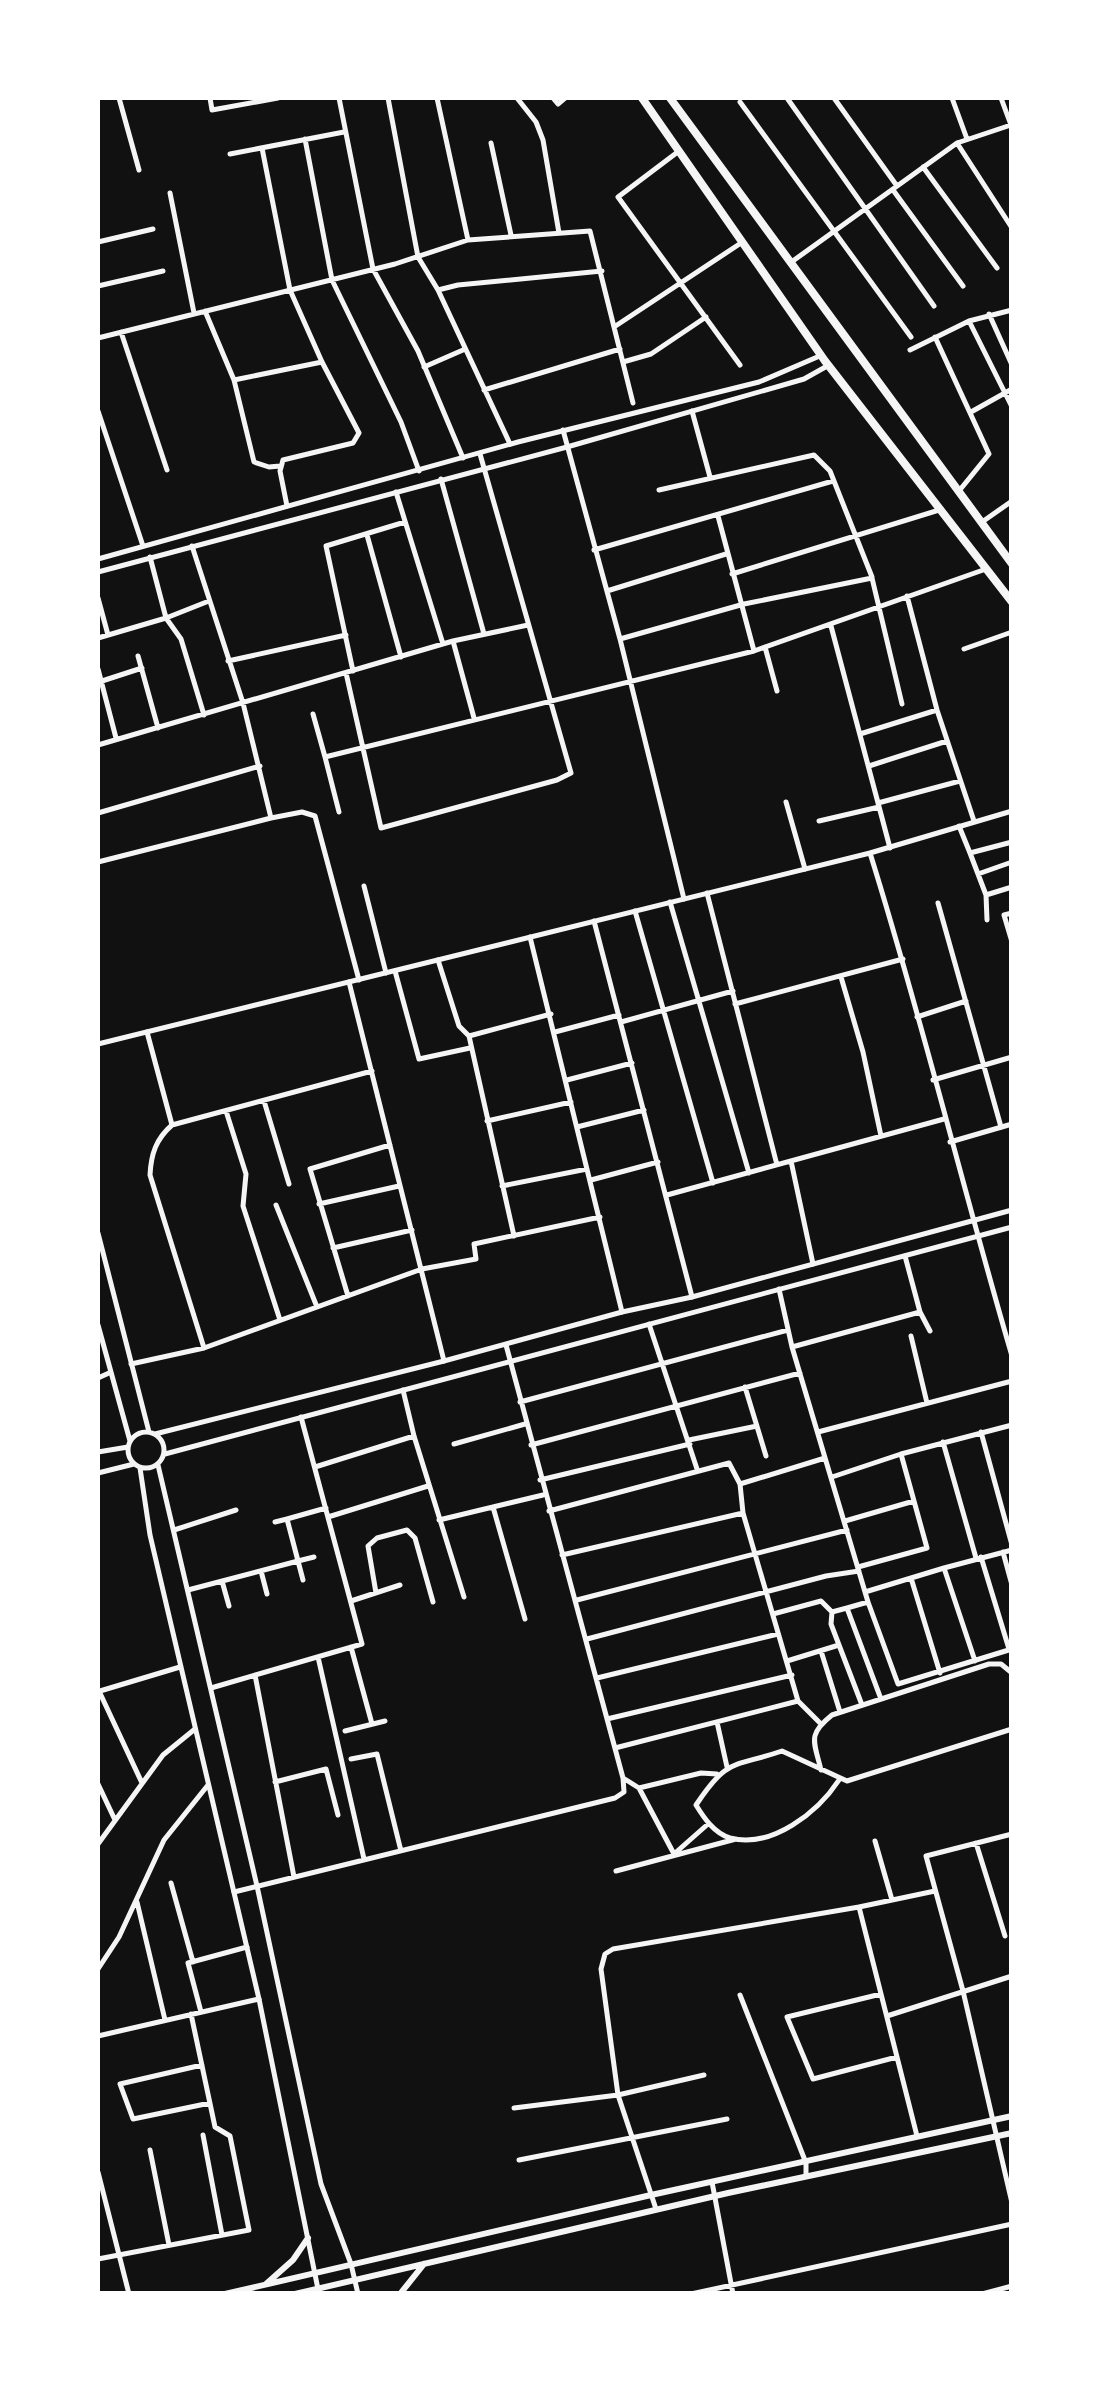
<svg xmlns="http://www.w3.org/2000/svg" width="1109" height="2391" font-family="'DM Sans',sans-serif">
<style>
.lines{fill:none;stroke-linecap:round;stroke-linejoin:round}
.minor{stroke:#f5f5f5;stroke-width:5}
.tertiary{stroke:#f5f5f5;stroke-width:5}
.secondary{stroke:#f5f5f5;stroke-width:6}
.primary{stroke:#f5f5f5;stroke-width:8}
</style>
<rect width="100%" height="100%" fill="#111"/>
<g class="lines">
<path class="minor" d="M119 98 139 170
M210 98 212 110 278 98
M339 98 373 269 418 351 463 458
M388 98 418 257 438 290 510 444
M437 98 468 240
M517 98 536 122 543 140 559 233
M553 98 558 104 565 98
M787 98 934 306
M834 98 897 186
M952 98 967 139
M1001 98 1011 125
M740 102 911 337
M305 139 332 280 401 422 419 471
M491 143 511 235
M957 143 1012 228
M262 148 290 290 322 362 359 433 353 443 283 460 280 471 287 506
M679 151 618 197 740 365
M230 154 344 132
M923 167 997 268
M893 190 963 286
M170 193 194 313
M98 242 153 229
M790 263 957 143 1011 125
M98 286 163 271
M438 290 458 285 602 271
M205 311 234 380 254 462 269 467 280 466
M989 314 1012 365
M969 321 1012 407
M614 327 741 243
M121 332 167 470
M935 337 989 454 959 491
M98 338 395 264 468 240 590 231 633 403
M910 350 969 321 1012 310
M623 362 651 354 706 317
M424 367 463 350
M234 380 322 362
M484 390 620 349
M98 411 143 546
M692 411 710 477
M971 412 1012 389
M563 430 620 639 684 899
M441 479 484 634
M659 490 814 455 830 471 872 577
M396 492 443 644
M718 516 754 651
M982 522 1012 501
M367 535 401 657
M594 550 833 481
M732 574 939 510
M607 591 726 554
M907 596 937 710 974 821
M98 598 108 635
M831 626 890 848
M98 638 166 618 150 557
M620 639 744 604 872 578 902 704
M453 641 474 718
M765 647 777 691
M964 649 1012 632
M138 656 158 728
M228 661 346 635
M98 669 116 738
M353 671 326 546 405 522
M346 673 381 828 557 780 571 773 480 454
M102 681 142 668
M313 714 325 757 754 651 986 569
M204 715 181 639 166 618 209 601
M860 734 937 710
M98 745 453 641 528 625
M325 757 339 812
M869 766 947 741
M786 802 805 869
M878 803 960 781
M98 813 260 766
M271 818 302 812 315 816 359 980
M819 821 879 807
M959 826 970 853
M1012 842 970 853 986 895 1012 887
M98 862 271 818 243 703 192 546
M978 874 1012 862
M364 886 386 973
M707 893 777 1165
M986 895 987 920
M670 902 749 1173
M938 903 1001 1127
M635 911 713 1183
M1012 913 1004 915 1012 942
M594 921 692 1297
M530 937 622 1312
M438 960 459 1026 469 1036 551 1014
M395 971 419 1059 470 1048
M841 977 863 1052 881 1136
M349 982 444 1361
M735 1004 903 959
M917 1017 966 1001
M621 1022 733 991
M147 1032 172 1125
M555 1032 619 1015
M469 1036 514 1236
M567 1080 632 1063
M933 1080 1012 1057
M264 1101 289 1184
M226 1111 246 1174 243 1206 280 1320
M487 1121 571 1102
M577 1127 644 1110
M791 1161 813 1264
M591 1180 658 1162
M502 1186 587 1169
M667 1195 944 1119
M319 1204 399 1186
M276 1205 317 1307
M333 1248 412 1230
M905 1256 920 1312 930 1331
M779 1289 792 1347 868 1602 898 1684 1012 1649
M348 1296 310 1169 390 1145
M649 1324 697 1469
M911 1336 927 1403
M792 1347 920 1312
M204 1348 150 1175C151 1154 156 1139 172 1125L372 1071
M131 1364 204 1348 422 1269 476 1259 474 1244 600 1217
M98 1378 109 1373
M745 1387 766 1456
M403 1390 414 1436 464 1597
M520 1402 788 1330
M818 1432 1012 1381
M981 1432 1012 1545
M689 1440 757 1426
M943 1442 976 1558
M454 1444 525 1424
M531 1445 800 1373
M315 1467 414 1436
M832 1477 901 1454 1012 1425
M540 1480 690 1444
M740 1484 825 1458
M493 1507 525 1619
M549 1511 729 1463 740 1484 743 1513 798 1701 821 1724
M328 1517 428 1486
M439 1520 543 1495
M845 1521 914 1501
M275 1522 287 1519
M174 1530 236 1510
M1003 1552 1012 1585
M562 1555 743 1513
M981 1557 1009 1649
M858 1567 927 1548 901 1454
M944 1568 1012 1550
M261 1571 267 1594
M911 1578 940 1673
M303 1580 298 1561 314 1557
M222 1581 229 1606
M188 1590 298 1561 287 1519 326 1508
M865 1592 944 1568 975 1661
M376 1593 368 1546 377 1538 407 1530 415 1538 433 1602
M577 1600 847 1530
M351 1601 400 1585
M868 1602 847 1608 881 1699
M773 1614 821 1601 832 1612
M587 1639 826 1576 859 1571
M839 1645 862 1705
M351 1647 372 1724
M821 1651 840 1712
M318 1657 364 1859
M787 1661 839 1645 831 1624 832 1612 847 1608
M255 1675 294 1877
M597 1678 778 1634
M211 1688 362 1644 301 1417
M99 1691 142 1783
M100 1691 180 1667
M607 1719 792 1675
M717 1722 727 1767
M345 1731 385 1721
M615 1748 798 1701
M351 1759 377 1754 401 1851
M821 1770C814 1741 807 1735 832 1715L989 1664H1001L1012 1673
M623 1778 639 1788
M839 1780C818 1812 772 1849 730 1838 714 1833 704 1818 696 1805 728 1757 732 1768 782 1751L847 1781 1012 1729
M275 1782 326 1769 338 1815
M98 1784 115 1820
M708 1824 674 1854 639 1788 701 1773 717 1774
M1012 1834 926 1856 963 1991 1012 2203
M875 1841 892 1900
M976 1843 1005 1936
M98 1844 163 1755 195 1729
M616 1871 736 1839
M171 1883 193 1962
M234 1892 615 1798 624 1792 623 1778 506 1345
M137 1902 165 2020
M859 1907 917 2136
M98 1969 119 1937 164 1840 208 1785
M881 1994 787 2017 813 2079 897 2057
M740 1995 806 2163V2175
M201 2012 188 1963 247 1947
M887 2016 1012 1976
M98 2036 259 1999
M202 2065 120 2084 133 2119 210 2103
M514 2108 618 2095 704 2075
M203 2135 222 2235
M150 2150 169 2245
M519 2160 727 2119
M98 2172 129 2294
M712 2182 733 2294
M656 2209 618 2095 601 1969 605 1954 613 1949 859 1907 935 1891
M98 2259 249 2230 230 2136 215 2127 191 2014
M691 2294 1012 2224
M982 2294 1012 2286"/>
<path class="tertiary" d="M98 559 518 442 759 382 822 355
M98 572 567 447 804 379 829 365
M870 853C922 1019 963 1189 1012 1356
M98 1044 870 853 1012 811
M950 1142 1012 1124
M98 1233 149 1432
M98 1325 130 1441
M128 1450a18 18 0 1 1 36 0a18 18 0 1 1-36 0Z
M155 1434 444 1361 622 1312 692 1297 1012 1210
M98 1452 128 1447
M165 1454 1012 1227
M158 1465 257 1886 321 2184 351 2264 358 2294
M140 1468 150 1535 259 1999 319 2294
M98 1473 134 1464"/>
<path class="secondary" d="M266 2284 293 2260 308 2238
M225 2294 651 2195 1012 2116
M295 2294 728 2193 1012 2133
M400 2294 424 2264"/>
<path class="primary" d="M642 98 825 361 1012 602
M670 98 1012 564"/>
</g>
<rect width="1109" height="2391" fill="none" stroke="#ffffff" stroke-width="200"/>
</svg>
